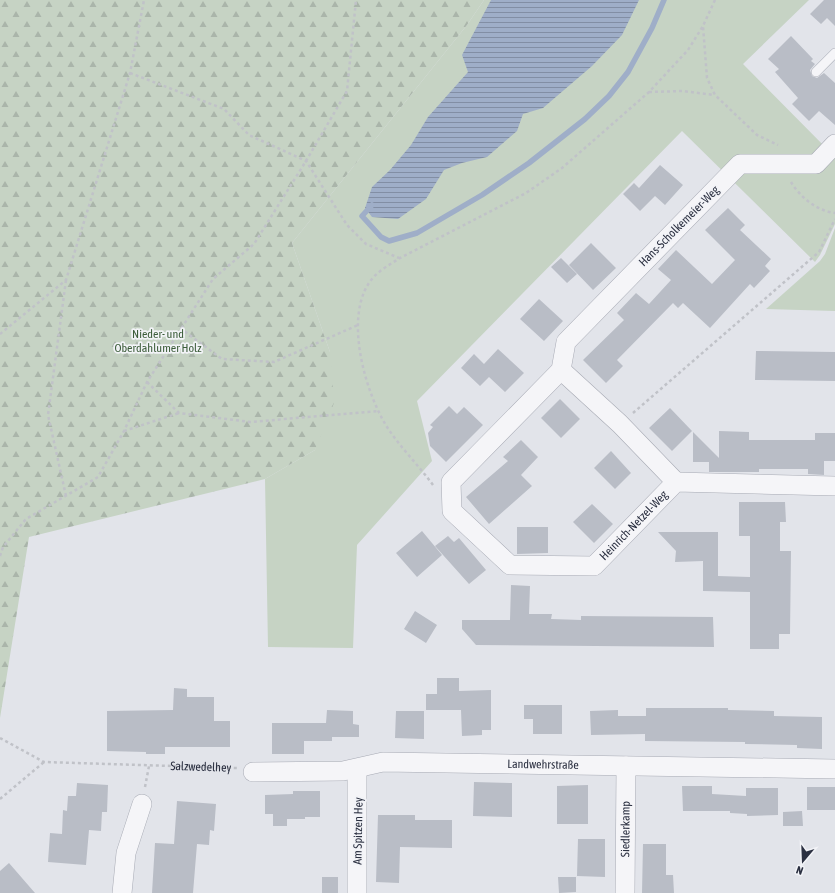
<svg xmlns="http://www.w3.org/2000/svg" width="835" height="893" font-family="'Asap Condensed',sans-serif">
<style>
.green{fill:#c6d3c4}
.forest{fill:url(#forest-firs)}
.water{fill:url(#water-rules)}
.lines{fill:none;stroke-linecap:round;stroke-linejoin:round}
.stream{stroke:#9faec8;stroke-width:5.5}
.building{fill:#b9bdc6}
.service-casing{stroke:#a7aab4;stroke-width:10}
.minor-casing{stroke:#a7aab4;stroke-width:20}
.path{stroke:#c0c2c8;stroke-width:2.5;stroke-dasharray:3 3;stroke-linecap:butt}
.service{stroke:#f5f5f8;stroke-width:9}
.minor{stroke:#f5f5f8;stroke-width:19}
.labels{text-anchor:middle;stroke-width:3.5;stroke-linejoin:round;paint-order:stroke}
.street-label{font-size:12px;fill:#2b3041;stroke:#f2f3f7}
.park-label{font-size:12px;fill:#3b5c39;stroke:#f2f3f7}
</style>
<defs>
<pattern id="forest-firs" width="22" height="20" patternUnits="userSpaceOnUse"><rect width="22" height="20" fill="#c6d3c4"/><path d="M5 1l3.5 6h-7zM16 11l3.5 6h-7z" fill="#aab5aa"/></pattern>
<pattern id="water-rules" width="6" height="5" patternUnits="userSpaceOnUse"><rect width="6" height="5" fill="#9faec8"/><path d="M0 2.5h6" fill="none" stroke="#828ea4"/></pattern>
</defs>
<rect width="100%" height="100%" fill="#e2e4ea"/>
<path class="green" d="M484 0H809L743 64 835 157V224L820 255 815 262 682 131 417 401 432 461 357 545 353 648 268 647 265 479 315 450 330 352 292 243 467 25Z
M835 228V311L766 309 820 261 825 254Z"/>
<path class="forest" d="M0 0H484L467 25 292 243 330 352 334 403 315 450 265 479 29 537 0 718Z"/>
<path class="water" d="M491 0H639L622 35 592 66 543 108 523 114 517 131 487 157 462 163 444 170 426 199 398 219 372 217 365 208 372 187 390 170 411 145 428 117 468 72 462 55Z"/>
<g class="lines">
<path class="stream" d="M372 205 362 216 381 237 389 241 417 233 482 195 529 163 585 119 609 96 628 72 652 28 664 0"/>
</g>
<path class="building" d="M824 0H835V26L827 18 821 24 810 14Z
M791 36 813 59 811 61 815 64 810 70 812 76 817 78 824 73 835 83V125L819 111 809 121 792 104 798 98 775 72 779 69 768 59Z
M660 165 683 185 665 205 655 196 640 211 623 194 634 183 639 188Z
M728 208 745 225 740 230 771 259 765 266 770 271 754 288 750 284 710 328 683 303 678 308 673 303 617 360 623 366 606 383 583 360 624 320 617 313 636 293 649 304 671 280 658 269 676 250 712 284 735 260 705 230Z
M591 243 616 268 593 290 569 265Z
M561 258 577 274 567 283 551 267Z
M539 299 563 321 544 341 520 319Z
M498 349 524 373 505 392 489 377 480 386 461 368 474 354 484 364Z
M756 351 835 352V381L755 380Z
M560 399 580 419 561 438 541 418Z
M449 406 457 414 464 407 483 425 446 462 430 446 428 433 433 427 430 425Z
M670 408 692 431 672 451 649 428Z
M719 431 749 432V440H815V433H835V461H824V475L808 474V469H759V472H709V462H693V432L719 458Z
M521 440 538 457 521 475 532 486 489 524 466 497 508 461 503 457Z
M611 451 631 473 615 489 594 468Z
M739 502H785L786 522H780V551H791L790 634H779V649H750V592L703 591V561L675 562 676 551 658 532H718V576L750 577V536H739Z
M592 504 613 524 594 543 573 522Z
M517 527H548V553L517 554Z
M422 531 442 555 417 577 396 553Z
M448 536 454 542 459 538 486 570 469 584 435 546Z
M511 585 530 586 529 614H552L551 619 581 620V616L713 617 714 647 476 645 462 629V620H510Z
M415 611 437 625 426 643 404 629Z
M437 678H459V691L491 690V730H482V735L462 736 461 710H426V694H437Z
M174 688 187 689V697H214V721H230V747H165V754H146V752L107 751V711L173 710Z
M524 705H562V734H533V719H524Z
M646 708H728V710L774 711V716L822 717V749L797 748V745L745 744V742L645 741V734L591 735 590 711 618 710V716H646Z
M327 710 353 711V724L359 725V737H332V741H304V754H272V723H326Z
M396 711H424V739L395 738Z
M474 782 512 783V817L473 816Z
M77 783 108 785 107 812H102L101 831 89 830 86 865 48 862 50 833 62 834 63 810 67 811 68 796H76Z
M588 785V824H557V786Z
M682 786H712V794L746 796V788H778V815L747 816V814L730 813V811H683Z
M807 787H835V810H807Z
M293 791H320V817H305V819H287V826H273V814H265V795L293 794Z
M177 801 216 804 214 831 210 830 209 845 197 844 193 893H152L155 843 174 844Z
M802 811 803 826H783V812Z
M378 815H415V820H452V848L400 847 399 883 376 882Z
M578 839H605V877L577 876Z
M643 844H666V875H673L674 893H642Z
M9 863 35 893H0V871Z
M322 877H338V893H322Z
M558 877H576V892L559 893Z"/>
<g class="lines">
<defs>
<path id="service" d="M816 72 835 53"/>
<g id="minor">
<path id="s2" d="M835 144 816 164H740L566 342 561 370 451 482 452 511 510 565 594 566 676 482 835 486"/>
<path d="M561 370 620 424 676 482"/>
<path id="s3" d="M253 772 343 771 383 762 835 769"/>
<path d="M122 893 126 853 142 804"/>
<path d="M357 893V769"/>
<path id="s4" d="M625 893 626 766"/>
</g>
</defs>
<use href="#service" class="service-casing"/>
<use href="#minor" class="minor-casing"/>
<g class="path">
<path d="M715 0 703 26 707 78 715 95 757 135 778 145"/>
<path d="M130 73 224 109 249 135 306 161 347 225 366 244 399 258"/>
<path d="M649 92 683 91 714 95"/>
<path d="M791 182C800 197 817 211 835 213"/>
<path d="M180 328 222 359 274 362 358 325"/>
<path d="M0 334 66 280 130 73 144 0"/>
<path d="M147 382 179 413 250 422 379 411"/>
<path d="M633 413 819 252 835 219"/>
<path d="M124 431 179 413"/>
<path d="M433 485C419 466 402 449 389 430 366 396 344 320 369 283 376 272 389 265 400 258L526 193 562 168 649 92 688 50 703 26"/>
<path d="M66 496 48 415 66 280"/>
<path d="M0 556 3 547 26 519 98 477 124 431 147 382 213 279 254 244 306 161 347 91 356 0"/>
<path id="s1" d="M0 738 44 762 237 768"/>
<path d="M145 787 149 766"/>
<path d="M0 799 44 762"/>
</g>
<use href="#service" class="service"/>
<use href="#minor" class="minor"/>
</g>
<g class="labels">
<g class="street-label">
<text transform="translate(679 226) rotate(-45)" y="4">Hans-Scholkemeier-Weg</text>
<text dy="4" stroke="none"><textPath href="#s2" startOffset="787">Heinrich-Netzel-Weg</textPath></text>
<text dy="4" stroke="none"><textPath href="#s3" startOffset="291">Landwehrstraße</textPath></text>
<text dy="4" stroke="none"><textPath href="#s1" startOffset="207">Salzwedelhey</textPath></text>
<text dy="4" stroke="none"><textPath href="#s4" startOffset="64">Siedlerkamp</textPath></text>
<text transform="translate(358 831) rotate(-89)" y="4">Am Spitzen Hey</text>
</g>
<g class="park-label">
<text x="158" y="338">Nieder- und<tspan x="158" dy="14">Oberdahlumer Holz</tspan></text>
</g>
</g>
<g transform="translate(803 861) rotate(199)" stroke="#f2f3f7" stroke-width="3" paint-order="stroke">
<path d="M0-3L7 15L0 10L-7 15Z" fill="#2b3041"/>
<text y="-6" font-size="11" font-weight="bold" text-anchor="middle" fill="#2b3041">N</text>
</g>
</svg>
